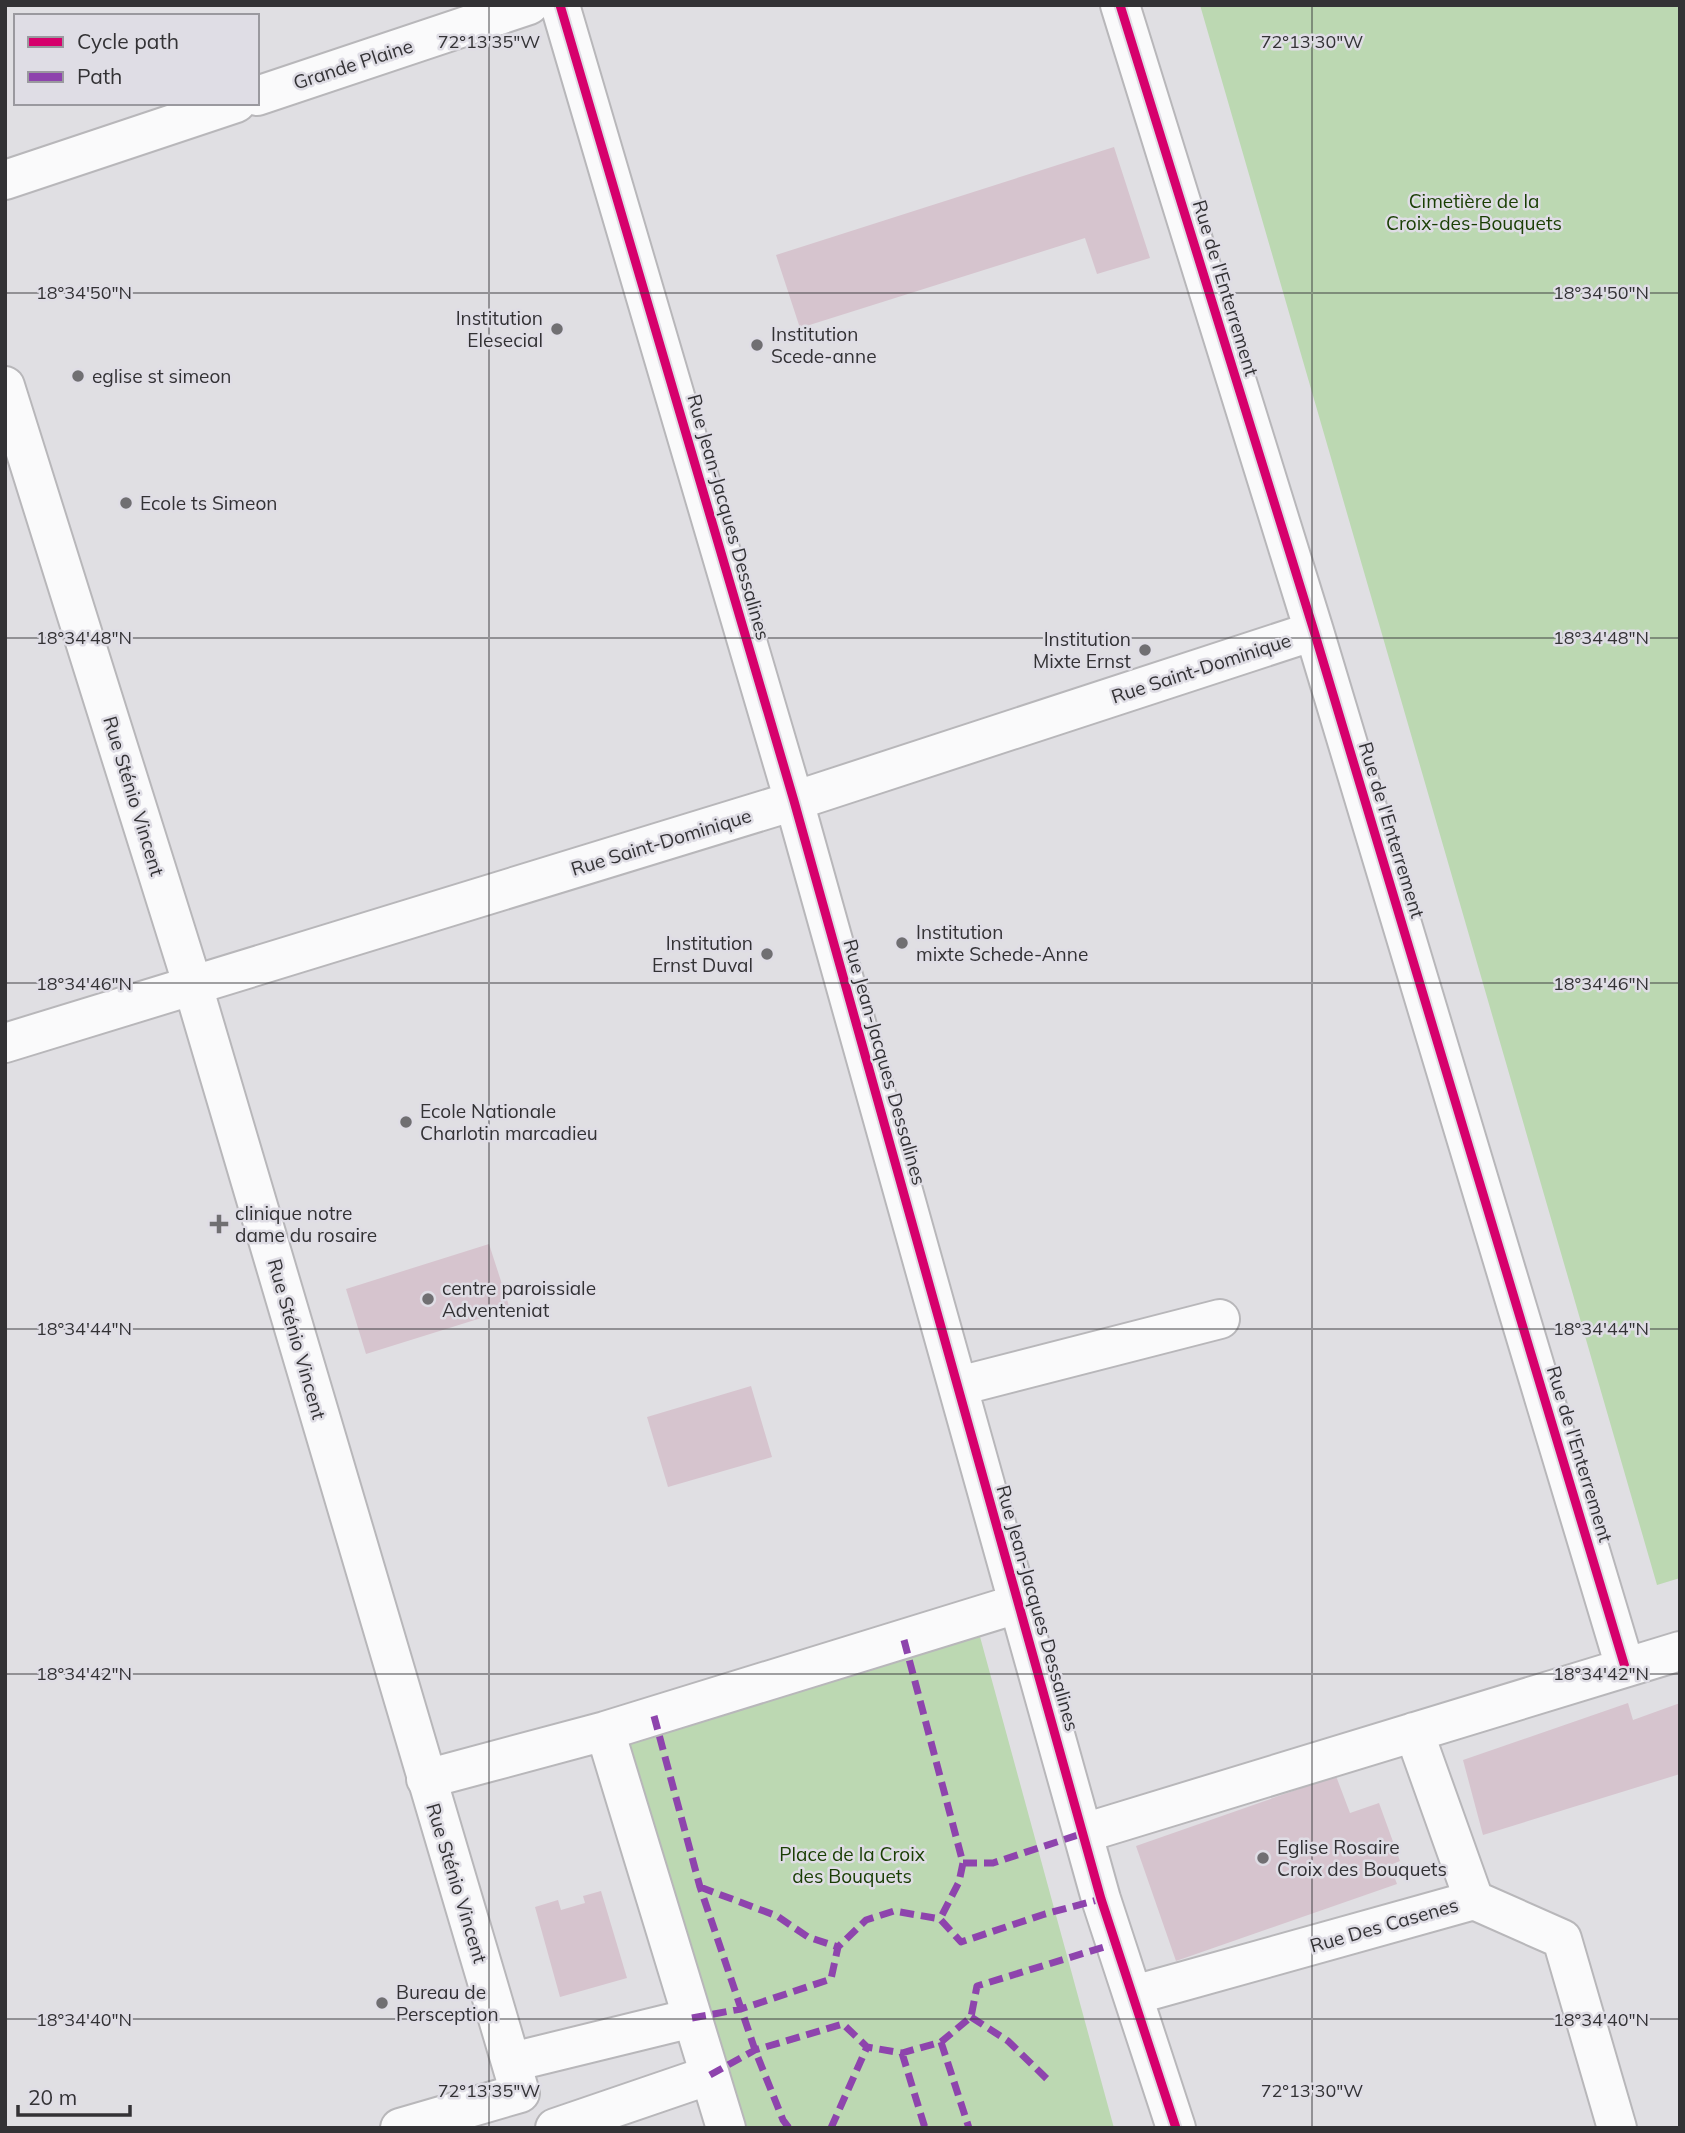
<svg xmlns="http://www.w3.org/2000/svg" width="1685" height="2133" font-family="Mulish,sans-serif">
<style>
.green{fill:#bcd8b2}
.building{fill:#d6c4ce}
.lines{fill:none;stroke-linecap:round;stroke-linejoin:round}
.minor-casing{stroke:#b8b7ba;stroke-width:42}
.major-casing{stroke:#b8b7ba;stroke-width:42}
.minor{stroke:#fafafb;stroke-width:38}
.major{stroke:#fafafb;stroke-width:38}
.quiet{stroke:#8e44ad;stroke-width:7;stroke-dasharray:14 7;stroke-linecap:butt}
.cycleway-casing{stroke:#dfdde5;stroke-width:13}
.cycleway{stroke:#d6006c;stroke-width:9}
.ticks{fill:none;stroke:#333235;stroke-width:2;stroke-opacity:0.45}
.poi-dot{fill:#706f72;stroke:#dfdde5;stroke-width:2.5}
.labels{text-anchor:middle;stroke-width:5;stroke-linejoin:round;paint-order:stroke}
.street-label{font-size:19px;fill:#333235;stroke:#dfdde5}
.park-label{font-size:19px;fill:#193e03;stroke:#dfdde5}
.poi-label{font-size:19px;fill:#333235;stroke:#dfdde5;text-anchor:start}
.ticks-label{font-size:18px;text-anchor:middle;fill:#333235;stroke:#dfdde5;stroke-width:5;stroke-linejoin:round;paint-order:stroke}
</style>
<rect width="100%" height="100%" fill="#e0dfe3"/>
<path class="green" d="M1200 5H1680V1578L1657 1585Z
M979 1633 1114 2128H742L621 1739Z"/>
<path class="building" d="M1114 147 1150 258 1097 274 1085 238 800 328 776 255Z
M489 1244 510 1309 366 1354 346 1289Z
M751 1386 772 1457 668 1487 647 1417Z
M1628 1703 1633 1720 1680 1703V1774L1483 1835 1463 1760Z
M1336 1776 1350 1813 1379 1803 1400 1861 1390 1865 1397 1884 1176 1961 1136 1846Z
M601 1891 627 1978 560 1997 535 1907 558 1900 561 1910 585 1903 583 1896Z"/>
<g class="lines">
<defs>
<path id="minor" d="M560 5 794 801 1101 1899 1176 2128
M1120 5 1314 631 1625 1667
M257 96 529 5
M5 180 236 103
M5 1043 794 801 1314 631
M959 1386 1220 1319
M605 1731 726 2128
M1414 1732 1474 1900
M426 1779 605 1731 1017 1604
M1084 1833 1680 1651
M1134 1995 1474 1900 1562 1939 1617 2128
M512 2062 692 2018
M555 2128 710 2075"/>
<path id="major" d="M5 386 193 986 520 2093 400 2128"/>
</defs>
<use href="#minor" class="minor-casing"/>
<use href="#major" class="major-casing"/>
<use href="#minor" class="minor"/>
<use href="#major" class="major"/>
<path class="quiet" d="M904 1640 963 1863 959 1882 940 1919
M654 1716 700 1887 755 2050 783 2120 789 2128
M963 1863H993L1084 1833
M700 1887 777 1916 808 1937 838 1947
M971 2017 1008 2041 1048 2080
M692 2018 741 2009 831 1979 838 1947 866 1920 894 1911 940 1919 961 1942 1045 1914 1101 1899
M941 2042 969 2128
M902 2053 925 2128
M710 2075 755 2050 843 2024 867 2047 902 2053 941 2042 971 2017 977 1986 1117 1943
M831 2128 867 2047"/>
<defs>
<path id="cycleway" d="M560 5 794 801 1101 1899 1176 2128
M1120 5 1314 631 1625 1667"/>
</defs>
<use href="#cycleway" class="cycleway-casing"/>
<use href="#cycleway" class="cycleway"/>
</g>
<path class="ticks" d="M489 5V2128M1312 5V2128M5 293H1680M5 638H1680M5 983H1680M5 1329H1680M5 1674H1680M5 2019H1680"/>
<g class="poi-dot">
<circle cx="557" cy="329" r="7"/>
<circle cx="757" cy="345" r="7"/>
<circle cx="78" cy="376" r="7"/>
<circle cx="126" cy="503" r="7"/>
<circle cx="1145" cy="650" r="7"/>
<circle cx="902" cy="943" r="7"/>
<circle cx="767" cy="954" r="7"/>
<circle cx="406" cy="1122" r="7"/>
<path d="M215.5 1213.5h7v7h7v7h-7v7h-7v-7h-7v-7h7z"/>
<circle cx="428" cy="1299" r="7"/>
<circle cx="1263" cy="1858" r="7"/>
<circle cx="382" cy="2003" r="7"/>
</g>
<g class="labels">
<g class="street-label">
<text transform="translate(353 64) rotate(-18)" y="7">Grande Plaine</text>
<text transform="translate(1226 288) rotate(73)" y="7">Rue de l'Enterrement</text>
<text transform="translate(729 517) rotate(74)" y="7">Rue Jean-Jacques Dessalines</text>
<text transform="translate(1201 668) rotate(-18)" y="7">Rue Saint-Dominique</text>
<text transform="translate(134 796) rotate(73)" y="7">Rue Sténio Vincent</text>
<text transform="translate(1392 830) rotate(73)" y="7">Rue de l'Enterrement</text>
<text transform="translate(661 842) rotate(-17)" y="7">Rue Saint-Dominique</text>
<text transform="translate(885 1062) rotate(74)" y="7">Rue Jean-Jacques Dessalines</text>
<text transform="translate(297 1339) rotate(74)" y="7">Rue Sténio Vincent</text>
<text transform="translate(1580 1454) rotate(73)" y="7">Rue de l'Enterrement</text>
<text transform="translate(1038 1608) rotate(74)" y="7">Rue Jean-Jacques Dessalines</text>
<text transform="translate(457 1883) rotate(73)" y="7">Rue Sténio Vincent</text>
<text transform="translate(1384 1925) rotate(-16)" y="7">Rue Des Casenes</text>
</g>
<g class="park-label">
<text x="1474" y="208">Cimetière de la<tspan x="1474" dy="22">Croix-des-Bouquets</tspan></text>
<text x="852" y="1861">Place de la Croix<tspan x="852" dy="22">des Bouquets</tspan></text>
</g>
<g class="poi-label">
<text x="543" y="325" text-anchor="end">Institution<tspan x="543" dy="22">Elesecial</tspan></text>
<text x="771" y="341">Institution<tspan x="771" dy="22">Scede-anne</tspan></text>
<text x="92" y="383">eglise st simeon</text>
<text x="140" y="510">Ecole ts Simeon</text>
<text x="1131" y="646" text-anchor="end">Institution<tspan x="1131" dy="22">Mixte Ernst</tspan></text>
<text x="916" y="939">Institution<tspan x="916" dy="22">mixte Schede-Anne</tspan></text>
<text x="753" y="950" text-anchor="end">Institution<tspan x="753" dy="22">Ernst Duval</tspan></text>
<text x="420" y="1118">Ecole Nationale<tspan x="420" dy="22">Charlotin marcadieu</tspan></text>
<text x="235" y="1220">clinique notre<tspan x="235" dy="22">dame du rosaire</tspan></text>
<text x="442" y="1295">centre paroissiale<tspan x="442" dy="22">Adventeniat</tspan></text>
<text x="1277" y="1854">Eglise Rosaire<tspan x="1277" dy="22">Croix des Bouquets</tspan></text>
<text x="396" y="1999">Bureau de<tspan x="396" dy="22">Persception</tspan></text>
</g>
</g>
<g class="ticks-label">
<text x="489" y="48">72°13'35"W</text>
<text x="1312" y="48">72°13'30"W</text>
<text x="84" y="299">18°34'50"N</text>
<text x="1601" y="299">18°34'50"N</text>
<text x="84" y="644">18°34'48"N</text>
<text x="1601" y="644">18°34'48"N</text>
<text x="84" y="990">18°34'46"N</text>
<text x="1601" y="990">18°34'46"N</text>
<text x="84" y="1335">18°34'44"N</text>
<text x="1601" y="1335">18°34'44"N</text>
<text x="84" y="1680">18°34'42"N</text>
<text x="1601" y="1680">18°34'42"N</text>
<text x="84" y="2026">18°34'40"N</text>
<text x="1601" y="2026">18°34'40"N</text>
<text x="489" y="2097">72°13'35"W</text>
<text x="1312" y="2097">72°13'30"W</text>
</g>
<rect width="1685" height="2133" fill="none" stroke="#333235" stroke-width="14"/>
<rect x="14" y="14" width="245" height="91" fill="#dfdde5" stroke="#9a999f" stroke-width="2"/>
<rect x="28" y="37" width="35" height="10" fill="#d6006c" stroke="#9a999f" stroke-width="2"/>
<text x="77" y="49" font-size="21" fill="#333235">Cycle path</text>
<rect x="28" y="72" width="35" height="10" fill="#8e44ad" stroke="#9a999f" stroke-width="2"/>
<text x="77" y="84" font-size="21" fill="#333235">Path</text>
<path d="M18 2105v10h112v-10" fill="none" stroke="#333235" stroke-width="3.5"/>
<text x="28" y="2105" font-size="21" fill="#333235" stroke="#dfdde5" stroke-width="5" paint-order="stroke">20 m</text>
</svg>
